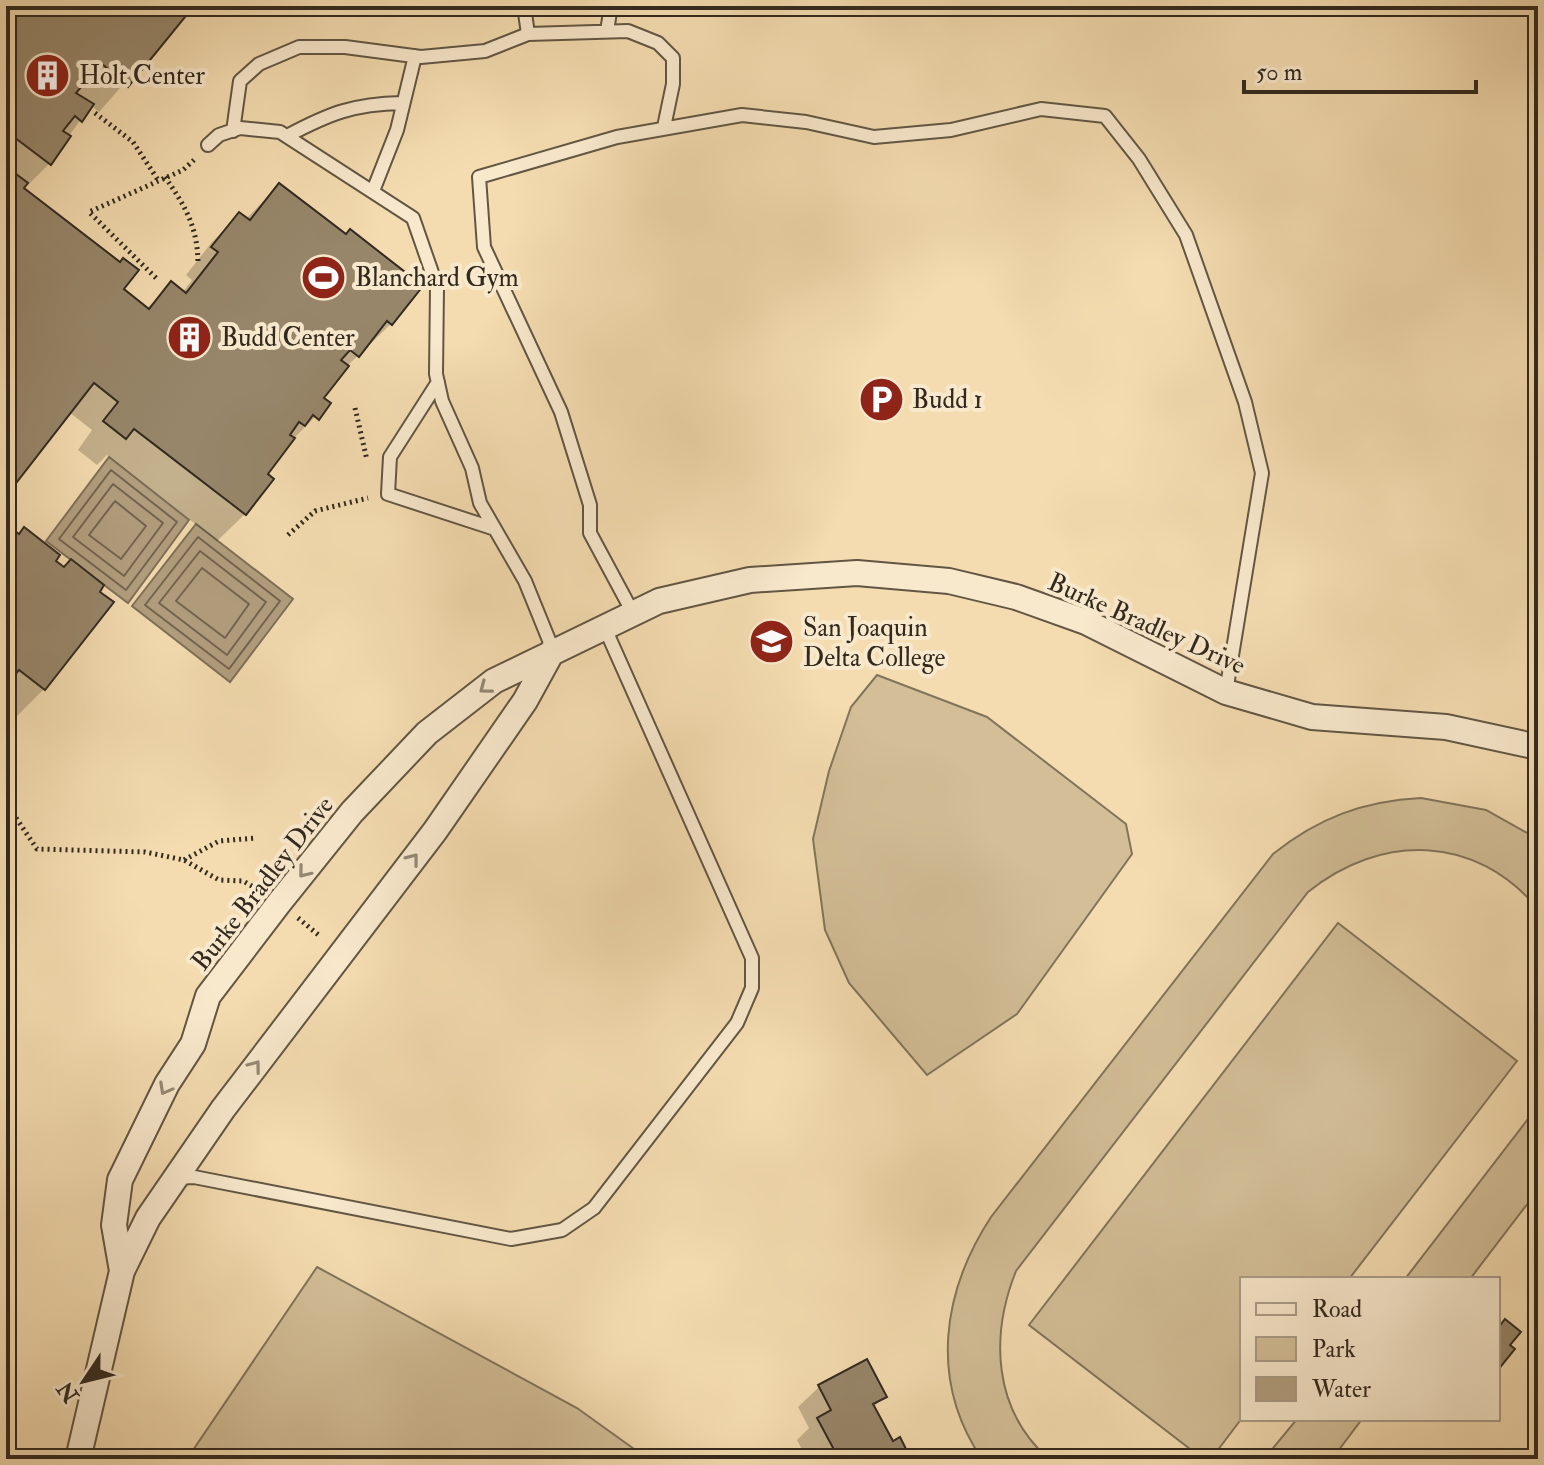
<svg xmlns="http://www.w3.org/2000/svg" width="1544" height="1465" font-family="'IM FELL Double Pica',serif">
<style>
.green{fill:#d3be97;stroke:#82745b;stroke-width:2}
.water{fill:#b29f7f;stroke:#7f7059;stroke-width:2}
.shadow{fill:#0003}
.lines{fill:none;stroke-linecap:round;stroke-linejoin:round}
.shore{stroke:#72644f;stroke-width:2}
.building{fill:#97866a;stroke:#32291f;stroke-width:2}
.service-casing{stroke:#625643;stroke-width:16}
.minor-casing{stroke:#625643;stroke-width:28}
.path{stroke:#32291f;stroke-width:5;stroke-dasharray:2 4;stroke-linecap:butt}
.service{stroke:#f8e8cc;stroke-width:12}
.minor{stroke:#f8e8cc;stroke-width:24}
.oneway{stroke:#958876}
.labels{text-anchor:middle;stroke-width:8;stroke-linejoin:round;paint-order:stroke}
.poi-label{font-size:26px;fill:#32291f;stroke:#f8e8cc;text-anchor:start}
.street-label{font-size:26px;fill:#32291f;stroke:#f8e8cc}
</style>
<rect width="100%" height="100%" fill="#f4dcb0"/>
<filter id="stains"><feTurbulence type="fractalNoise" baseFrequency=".0025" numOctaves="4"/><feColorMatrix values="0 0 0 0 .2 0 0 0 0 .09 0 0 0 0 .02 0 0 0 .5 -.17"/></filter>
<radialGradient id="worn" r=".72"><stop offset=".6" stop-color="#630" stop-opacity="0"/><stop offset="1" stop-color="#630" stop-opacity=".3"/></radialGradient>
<path class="green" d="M877 675 987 717 1126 824 1132 854 1017 1014 927 1075 849 983 825 930 813 839 829 771 851 707Z
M1421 798 1486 810 1538 839V909C1476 834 1381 833 1308 892L1016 1271C990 1336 993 1410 1049 1459H982C929 1381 942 1292 991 1217L1273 854C1318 818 1363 801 1421 798Z
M1338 923 1517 1061 1349 1279H1242V1418L1211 1459H1203L1029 1325Z
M1538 1106V1190L1470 1279H1405Z
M317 1267 577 1408 648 1459H187Z
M1297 1419H1362L1332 1459H1264Z"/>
<path class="water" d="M109 457 189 520 128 603 46 541Z
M196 524 293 599 230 682 132 606Z"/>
<path class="shadow" d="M6 6H192L99 112 91 105 49 164 23 190 122 289 146 309 172 284 182 293 192 280 186 275 212 242 240 214 246 219 279 185 391 324 343 370 321 398 328 404 288 444 265 475 245 514 217 541 107 455 97 465 78 450 92 430 69 412 6 493Z
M6 527 53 561 44 689 17 716 6 708Z
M819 1387 884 1396 873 1408 893 1444 909 1459H807L797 1440 809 1428 798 1407Z"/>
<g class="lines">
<path class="shore" d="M111 470 177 522 126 590 59 539Z
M113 484 163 523 124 576 73 537Z
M115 501 146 526 121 559 89 535Z
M198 537 280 601 229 669 145 605Z
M200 551 266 602 227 655 159 603Z
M202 568 249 604 225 638 176 601Z"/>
</g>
<path class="building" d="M6 6H194L128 87 101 63 76 93 94 104 82 122 75 116 63 131 71 136 51 165 6 131Z
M6 173 13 178 16 174 28 183 24 188 120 262 123 258 139 270 124 289 149 309 171 281 186 293 218 252 211 247 239 212 250 220 279 183 346 234 350 229 423 286 392 325 387 321 359 357 350 350 341 360 349 366 324 398 331 403 319 420 313 415 305 426 299 422 290 435 295 438 268 474 274 479 246 515 134 429 126 439 103 421 118 402 94 383 6 496Z
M6 524 19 534 24 527 60 555 56 561 64 567 71 559 104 585 100 592 114 602 45 690 19 670 14 676 6 670Z
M1505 1319 1521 1332 1510 1345 1515 1349 1498 1370V1328Z
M867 1359 887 1397 873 1404 893 1441 900 1437 911 1459H839L817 1418 831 1410 818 1385Z"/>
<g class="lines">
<defs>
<path id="service" d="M524 6 528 34
M607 31 611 6
M233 131 240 81 259 64 299 47H345L421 57 485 51 528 34 628 31 658 43 673 58V84L664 127
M287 136C330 113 354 104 402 103
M208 145 219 135 240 128 280 132 413 218 437 287 436 374 442 401 472 468 480 503 525 581 553 650
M373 191 397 130 415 56
M438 382 390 457 388 494 492 528
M633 613 590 533V505L561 412 484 247 479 177 617 137 742 115 806 122 874 137 951 130 1041 109 1105 116 1139 159 1186 235 1245 402 1262 473 1226 692
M176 1178 194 1177 511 1239 562 1230 594 1208 737 1023 752 988V958L604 626"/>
<path id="minor" d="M122 1271 114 1225 120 1180 167 1084 193 1044 208 996 279 903 352 812 427 733 494 681 659 601 750 580 857 573 949 581 1016 597 1086 622 1226 692 1312 717 1446 727 1538 747
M78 1459 122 1271 148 1218 223 1109 435 831 525 701 553 650"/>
</defs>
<use href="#service" class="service-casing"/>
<use href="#minor" class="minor-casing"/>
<path class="path" d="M95 113 133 142 158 180
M165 177C186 207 198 228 198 265
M156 278 89 212 183 170 194 160
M355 408 367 460
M288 535 315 511 368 498
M6 803 37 849 145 852 184 860 219 880 243 881 257 889
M184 860 219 841 256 838
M298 918 321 937"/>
<use href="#service" class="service"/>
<use href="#minor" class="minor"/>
</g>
<defs><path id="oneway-chevron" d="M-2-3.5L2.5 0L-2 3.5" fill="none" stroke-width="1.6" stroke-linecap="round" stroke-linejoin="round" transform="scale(2)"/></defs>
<g class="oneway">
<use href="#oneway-chevron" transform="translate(485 688) rotate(143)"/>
<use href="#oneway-chevron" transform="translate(413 859) rotate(-52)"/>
<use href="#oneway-chevron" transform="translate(304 872) rotate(129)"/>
<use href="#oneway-chevron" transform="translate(255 1066) rotate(-53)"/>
<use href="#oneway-chevron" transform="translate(165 1089) rotate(119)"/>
</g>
<defs>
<symbol id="building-disc" viewBox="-11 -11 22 22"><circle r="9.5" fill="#8f2418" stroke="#f8e8cc"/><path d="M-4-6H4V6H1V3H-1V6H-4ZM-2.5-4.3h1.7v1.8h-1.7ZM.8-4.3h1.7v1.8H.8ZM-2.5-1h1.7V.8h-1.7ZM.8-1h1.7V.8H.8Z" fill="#fff"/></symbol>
<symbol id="stadium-disc" viewBox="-11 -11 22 22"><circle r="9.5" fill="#8f2418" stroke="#f8e8cc"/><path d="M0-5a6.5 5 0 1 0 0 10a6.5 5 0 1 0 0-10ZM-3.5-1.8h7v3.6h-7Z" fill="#fff"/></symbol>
<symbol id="parking-disc" viewBox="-11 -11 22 22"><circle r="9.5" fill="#8f2418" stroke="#f8e8cc"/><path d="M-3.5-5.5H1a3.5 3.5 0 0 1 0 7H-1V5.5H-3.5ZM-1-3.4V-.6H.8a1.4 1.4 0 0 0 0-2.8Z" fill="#fff"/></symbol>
<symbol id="university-disc" viewBox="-11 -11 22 22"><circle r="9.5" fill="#8f2418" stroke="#f8e8cc"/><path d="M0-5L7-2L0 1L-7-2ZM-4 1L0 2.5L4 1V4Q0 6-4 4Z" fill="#fff"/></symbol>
</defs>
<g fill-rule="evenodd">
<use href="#building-disc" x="22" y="50" width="51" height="51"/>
<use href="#stadium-disc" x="298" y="252" width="51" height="51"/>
<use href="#building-disc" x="164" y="312" width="51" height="51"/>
<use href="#parking-disc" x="856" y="374" width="51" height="51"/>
<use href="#university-disc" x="746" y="616" width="51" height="51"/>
</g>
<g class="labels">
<g class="poi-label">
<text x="79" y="84">Holt Center</text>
<text x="355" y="286">Blanchard Gym</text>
<text x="221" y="346">Budd Center</text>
<text x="912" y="408">Budd 1</text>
<text x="803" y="636">San Joaquin<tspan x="803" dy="30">Delta College</tspan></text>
</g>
<g class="street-label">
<text transform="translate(1147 623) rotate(24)" y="9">Burke Bradley Drive</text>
<text transform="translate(262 883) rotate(-52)" y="9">Burke Bradley Drive</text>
</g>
</g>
<rect width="1544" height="1465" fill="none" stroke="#f4dcb0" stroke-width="32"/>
<rect x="8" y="8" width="1528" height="1449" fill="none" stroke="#32291f" stroke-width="4"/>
<rect x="16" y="16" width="1512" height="1433" fill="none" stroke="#32291f" stroke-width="2"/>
<rect x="1240" y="1277" width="260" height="144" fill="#f8e8cc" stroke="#a99c87" stroke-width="2"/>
<rect x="1256" y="1303" width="40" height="12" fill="#f8e8cc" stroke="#a99c87" stroke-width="2"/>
<text x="1312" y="1317" font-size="24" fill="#32291f">Road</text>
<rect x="1256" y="1337" width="40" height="24" fill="#d3be97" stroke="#a99c87" stroke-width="2"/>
<text x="1312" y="1357" font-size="24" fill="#32291f">Park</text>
<rect x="1256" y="1377" width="40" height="24" fill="#b29f7f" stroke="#a99c87" stroke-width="2"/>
<text x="1312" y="1397" font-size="24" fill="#32291f">Water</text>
<g transform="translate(84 1381) rotate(235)" stroke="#f8e8cc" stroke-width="6" paint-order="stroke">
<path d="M0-6L14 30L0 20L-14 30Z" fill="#32291f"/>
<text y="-12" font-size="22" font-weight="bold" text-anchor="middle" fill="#32291f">N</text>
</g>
<path d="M1244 80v12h232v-12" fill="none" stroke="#32291f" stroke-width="4"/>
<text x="1256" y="80" font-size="24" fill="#32291f" stroke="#f8e8cc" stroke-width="6" paint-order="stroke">50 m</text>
<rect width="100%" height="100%" filter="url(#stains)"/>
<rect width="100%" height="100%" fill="url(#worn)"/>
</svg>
